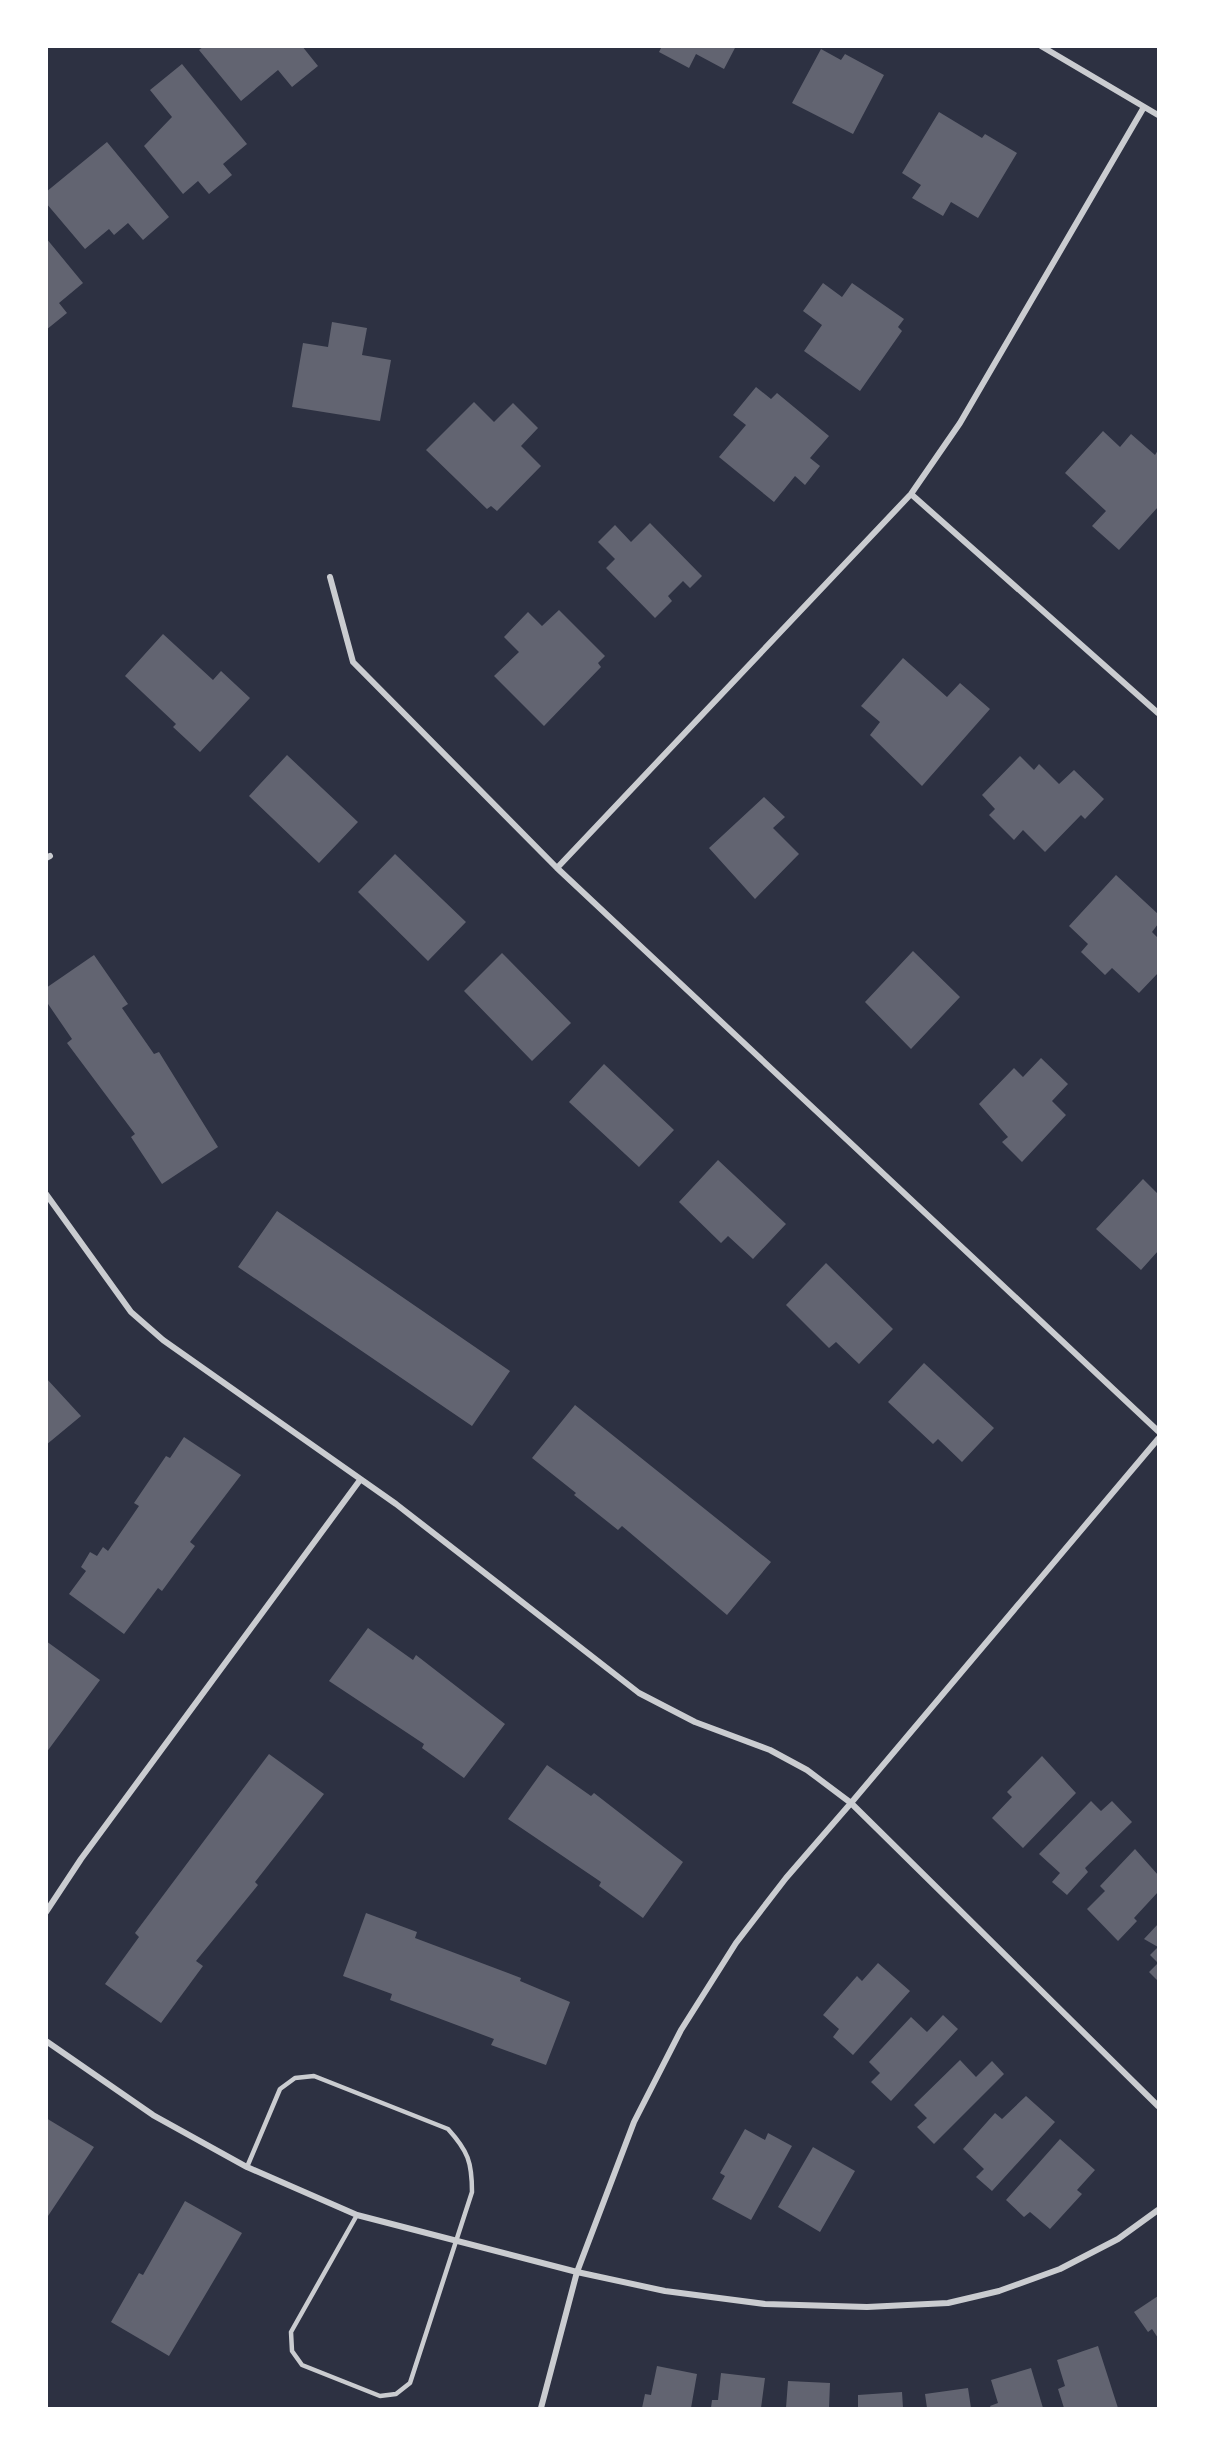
<svg xmlns="http://www.w3.org/2000/svg" width="1205" height="2455" font-family="'Roboto Condensed',sans-serif">
<style>
.building{fill:#626471}
.lines{fill:none;stroke-linecap:round;stroke-linejoin:round}
.service{stroke:#caccd0;stroke-width:4.5}
.minor{stroke:#caccd0;stroke-width:6}
</style>
<rect width="100%" height="100%" fill="#2d3142"/>
<path class="building" d="M204 46H302L318 66 292 87 278 70 241 101 199 50Z
M662 46H736L724 69 696 54 689 68 659 52Z
M821 49 841 60 845 54 884 75 853 134 792 103Z
M182 64 247 144 223 164 232 175 209 194 198 181 183 194 144 146 172 117 150 90Z
M939 112 982 138 985 134 1017 153 978 218 951 202 943 216 912 198 921 185 902 173Z
M107 142 169 217 143 240 128 223 114 235 109 229 85 249 46 203V192Z
M46 238 83 283 59 303 67 313 46 330Z
M823 283 842 297 852 283 904 319 898 327 902 331 860 391 804 351 822 325 803 311Z
M332 322 367 328 362 355 391 360 380 421 292 407 303 343 328 347Z
M756 387 771 399 777 393 829 436 810 458 820 466 805 485 795 476 774 502 719 457 746 425 733 415Z
M474 402 494 422 513 403 538 428 521 446 541 466 497 511 491 506 487 509 426 450Z
M1103 431 1120 447 1131 434 1155 455 1158 450V507L1119 550 1092 526 1106 511 1065 473Z
M650 523 702 576 690 588 683 581 668 596 672 601 655 618 606 568 615 559 598 542 615 525 631 542Z
M559 610 605 656 598 663 601 667 544 726 494 676 519 652 504 637 528 612 542 626Z
M163 634 213 680 221 671 250 698 200 752 173 727 176 724 125 676Z
M903 658 947 697 960 683 990 709 922 786 870 735 880 722 861 706Z
M287 755 358 822 319 863 249 796Z
M1020 756 1034 770 1039 764 1059 784 1074 770 1104 799 1085 819 1081 815 1045 852 1023 830 1014 840 989 815 995 809 982 795Z
M764 797 785 817 773 828 799 854 755 899 709 848Z
M395 854 466 922 428 961 358 892Z
M1116 875 1158 914V924L1152 932 1158 938V973L1139 993 1112 968 1105 975 1081 952 1088 944 1069 926Z
M913 951 960 997 911 1049 865 1002Z
M502 953 571 1023 532 1061 464 991Z
M94 955 128 1004 122 1008 154 1054 159 1052 218 1147 162 1184 131 1137 135 1134 67 1043 72 1039 46 1001V988Z
M1041 1058 1068 1084 1052 1101 1066 1115 1022 1162 1002 1142 1008 1137 979 1104 1014 1068 1023 1077Z
M604 1064 674 1130 639 1167 569 1102Z
M718 1160 786 1224 753 1259 728 1236 721 1243 679 1202Z
M1143 1179 1158 1194V1251L1141 1270 1096 1229Z
M277 1211 510 1371 472 1426 238 1267Z
M826 1263 893 1329 859 1364 836 1342 829 1348 786 1305Z
M924 1363 994 1428 962 1462 938 1439 933 1444 888 1402Z
M46 1378 81 1416 46 1445Z
M575 1405 771 1562 727 1615 622 1526 618 1530 574 1495 576 1493 532 1458Z
M184 1437 241 1475 190 1542 195 1546 162 1591 158 1588 124 1634 69 1594 86 1571 81 1567 90 1552 97 1556 103 1547 108 1551 139 1506 134 1503 166 1456 170 1458Z
M368 1628 413 1660 416 1655 505 1724 464 1778 422 1748 424 1744 329 1681Z
M46 1641 100 1680 46 1753Z
M269 1754 324 1794 255 1882 258 1885 196 1961 203 1966 161 2023 105 1984 139 1937 135 1933Z
M1042 1756 1076 1793 1023 1848 992 1818 1012 1797 1007 1792Z
M547 1765 591 1796 594 1793 683 1862 643 1918 599 1886 601 1882 508 1819Z
M1091 1801 1101 1811 1112 1801 1132 1822 1085 1868 1088 1872 1067 1895 1052 1882 1060 1873 1039 1854Z
M1135 1849 1158 1875V1892L1134 1918 1137 1921 1118 1941 1087 1909 1105 1891 1100 1886Z
M366 1913 417 1932 415 1938 521 1978 520 1981 570 2002 546 2065 491 2045 494 2039 390 2000 392 1994 343 1976Z
M1158 1924V1981L1149 1972 1158 1963 1150 1955 1158 1947 1144 1939Z
M878 1963 910 1991 853 2055 833 2037 839 2029 823 2015 857 1976 862 1981Z
M943 2015 958 2029 891 2101 871 2082 880 2073 869 2062 911 2017 927 2032Z
M960 2060 976 2077 992 2061 1004 2074 934 2144 917 2127 927 2118 914 2105Z
M1026 2096 1055 2122 992 2191 976 2177 984 2169 963 2149 995 2113 1002 2119Z
M46 2118 94 2147 46 2219Z
M745 2129 765 2140 768 2133 792 2146 751 2220 712 2199 725 2176 720 2173Z
M1060 2139 1095 2170 1077 2190 1082 2194 1050 2229 1030 2212 1024 2217 1006 2200Z
M813 2147 855 2171 820 2232 778 2207Z
M185 2201 242 2233 169 2356 111 2322 139 2273 143 2275Z
M1158 2296V2338L1152 2329 1148 2332 1134 2312Z
M1098 2346 1118 2408H1064L1058 2389 1065 2386 1057 2360Z
M657 2366 697 2374 691 2408H642L645 2394 651 2395Z
M1031 2368 1043 2408H991L990 2406 998 2403 991 2380Z
M721 2373 765 2378 761 2408H711L712 2400H718Z
M788 2381 830 2383 829 2408H786Z
M968 2388 971 2408H927L925 2394Z
M902 2392 903 2408H858V2395Z"/>
<g class="lines">
<path class="service" d="M247 2167 280 2089 295 2078 314 2076 448 2129C468 2151 472 2162 472 2192L410 2383 396 2394 380 2396 302 2365 292 2351 291 2332 357 2215"/>
<path class="minor" d="M1041 46 1158 115
M911 494 1158 713
M330 577 353 662 557 868 1158 1431
M46 858 50 856
M557 868 911 494 960 423 1144 107
M46 1194 131 1312 163 1340 396 1504 639 1693 695 1722 770 1750 807 1770 851 1803 1158 2106
M46 1912 81 1859 360 1480
M46 2041 153 2115 247 2167 357 2215 577 2272 665 2291 765 2304 867 2307 948 2303 999 2291 1060 2269 1118 2239 1158 2210
M541 2408 577 2272 634 2122 681 2030 736 1943 786 1878 851 1803 1158 1439"/>
</g>
<rect width="1205" height="2455" fill="none" stroke="#ffffff" stroke-width="96"/>
</svg>
